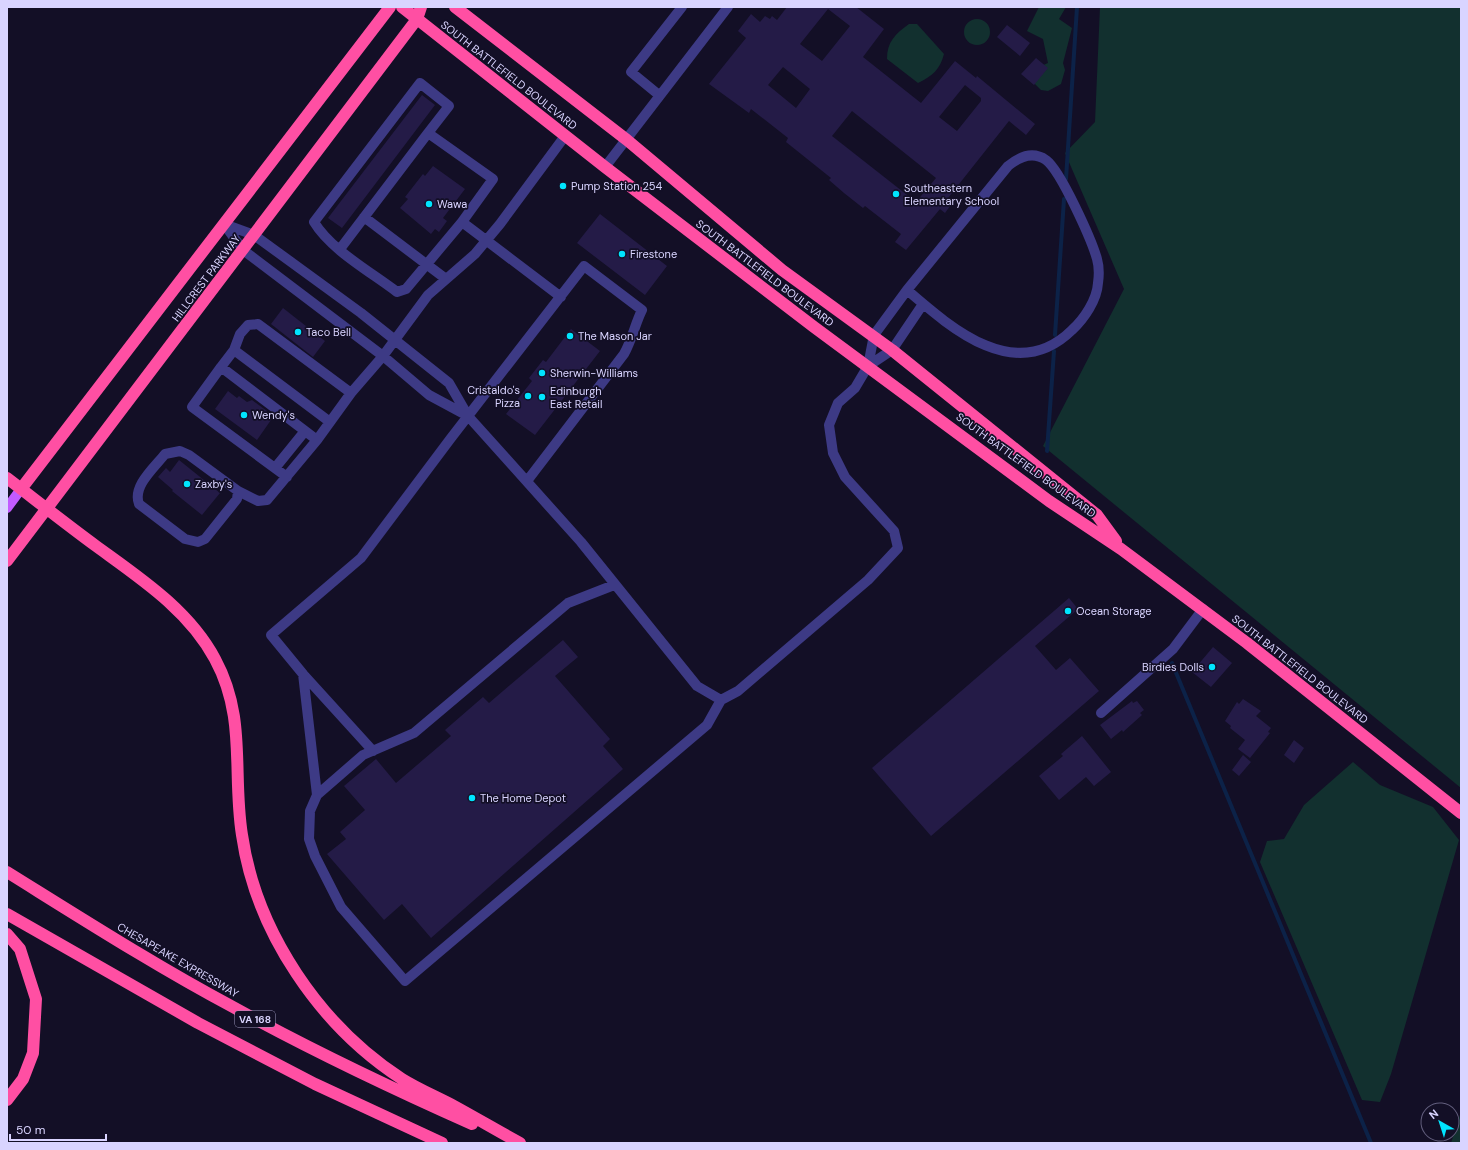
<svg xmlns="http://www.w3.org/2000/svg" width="1468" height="1150" font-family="'DM Sans',sans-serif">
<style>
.green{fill:#12302f}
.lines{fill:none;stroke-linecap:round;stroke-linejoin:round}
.stream{stroke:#0c2248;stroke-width:4}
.building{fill:#241b47;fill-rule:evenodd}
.minor{stroke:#3d3a85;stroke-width:10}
.major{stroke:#c25bff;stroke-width:10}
.highway{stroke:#ff4fa3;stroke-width:12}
.poi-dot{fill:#00e5ff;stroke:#130f26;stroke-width:1.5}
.labels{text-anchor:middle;stroke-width:3.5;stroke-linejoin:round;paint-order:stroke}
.shield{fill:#130f26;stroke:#9e99be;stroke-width:1}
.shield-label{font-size:10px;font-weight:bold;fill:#d9d4ff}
.street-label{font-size:11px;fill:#d9d4ff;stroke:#130f26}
.poi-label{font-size:11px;fill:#d9d4ff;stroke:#130f26;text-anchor:start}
</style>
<rect width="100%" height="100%" fill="#130f26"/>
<path class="green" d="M1039 7H1066L1059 19 1072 28 1063 63 1065 70 1061 84 1048 91 1041 90 1034 83 1039 67 1048 63 1043 39 1027 31Z
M1100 7H1461V788L1043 446 1124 289 1065 153 1095 122Z
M964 32a13 13 0 1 1 26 0a13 13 0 1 1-26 0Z
M909 24H917L944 54C940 70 932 76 918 83L887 59C887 42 895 34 909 24Z
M1353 762 1380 785 1433 807 1459 840 1391 1074 1380 1102 1362 1100 1260 862 1267 841 1284 839 1304 805Z
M1461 1112V1143H1451Z"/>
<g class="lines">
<path class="stream" d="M1066 179 1077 7
M1055 335 1064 199
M1047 451 1054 351
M1172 663 1371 1143"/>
</g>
<path class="building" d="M787 7H856L884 29 863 57 921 103 955 61 976 78 977 76 1035 124 1026 135 1009 121 948 198 953 202 945 213 940 209 906 250 895 242 901 234 865 206 863 208 844 193 829 180 831 178 786 142 788 138 751 109 749 113 709 84 746 38 738 31 751 14 760 22 765 16 770 19 772 16 777 20ZM828 9 850 26 822 61 800 44ZM783 67 810 89 796 108 768 85ZM965 85 981 98V101L957 131 939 117ZM852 111 936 178 916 202 832 136Z
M1007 25 1030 43 1020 56 997 37Z
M1036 58 1048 68 1034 85 1021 74Z
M422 95 435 105 342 228 328 218Z
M433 166 465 189 443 218 447 221 439 232 435 229 431 234 400 208 408 199 405 197 423 174 425 176Z
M600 214 667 266 645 295 577 243Z
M283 308 325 341 313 357 271 324Z
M571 329 600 351 535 435 506 414 532 381 529 378 543 360 546 362Z
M228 391 237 398 239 396 247 402 252 400 267 411 265 416 271 420 257 440 215 409Z
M179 460 220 493 202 515 172 491 173 490 158 477 166 468 170 472Z
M1069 598 1078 609 1035 646 1056 670 1070 658 1099 691 931 836 872 768Z
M563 640 578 657 555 676 610 739 603 746 623 769 431 938 402 904 384 920 327 854 346 839 340 832 365 810 344 786 376 759 396 783 451 736 445 730 483 697 489 703Z
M1213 647 1232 663 1211 687 1192 672Z
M1243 699 1261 711 1256 716 1271 728 1268 732 1270 733 1250 758 1238 749 1245 740 1230 728 1231 726 1225 721 1237 702 1239 704Z
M1132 701 1133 703 1137 701 1144 710 1140 713 1142 715 1123 732 1122 730 1111 739 1100 725Z
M1082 736 1111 772 1094 786 1086 777 1059 800 1039 776 1063 756 1061 754Z
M1294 740 1304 748 1294 763 1284 755Z
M1243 755 1251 762 1239 776 1232 770Z"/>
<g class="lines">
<path class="minor" d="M659 95 631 72 682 7
M605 167 728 7
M364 217 446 279
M462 222 406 289 397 292C371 272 331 250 314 222L420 83 449 106 428 133 493 179 462 222 561 297
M224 224 254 235 361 313 449 383 468 416 581 542 697 686 721 700 738 691 868 580 898 548 894 531 845 477 833 453 829 425 838 403 855 388 868 366 874 335 907 290 1008 166C1019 157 1033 151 1046 160 1061 171 1092 241 1097 259 1099 266 1099 276 1098 283 1097 300 1084 319 1072 330 1016 385 952 329 907 290
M224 224 243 250 383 356 429 395 468 416
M340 249 428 133
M234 350 240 334 248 325 258 324 351 393
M868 366 892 350 923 304
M221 367 234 350 330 422
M275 468 305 431
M287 477 192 407 221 367 317 440
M238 491 237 499 205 539 198 542 185 539 139 504C132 486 155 467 165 454L180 451 189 455 238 491 258 501 267 500 317 440 351 393 383 356 428 295 475 254 500 224 565 136
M614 585 568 603 414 733 363 755 317 795 310 811 309 839 315 856 341 907 405 981 707 725 721 700
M303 674 373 751
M1101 713 1173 649 1203 609
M317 795 303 674 271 635 361 558 451 438 584 266 642 310C635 324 632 340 624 354L527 481"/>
<path class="major" d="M7 508 21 489"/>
<path class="highway" d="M402 7 605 167 814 327 1049 501 1121 549 1247 643 1461 813
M455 7 627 140 782 270 892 350 1097 515 1116 541
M7 478C37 501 66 524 96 546 140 578 189 610 215 659 247 718 232 772 242 835 256 932 320 1026 402 1079 418 1089 437 1097 454 1106 476 1118 498 1131 520 1143
M21 489 390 7
M7 561 417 19 421 7
M7 872C81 918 156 966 233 1007 311 1050 391 1088 472 1124
M7 914 198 1023 315 1084 442 1143
M7 934 20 949 36 999 33 1053 23 1079 7 1100"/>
</g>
<g class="poi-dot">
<circle cx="563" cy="186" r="4"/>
<circle cx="896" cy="194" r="4"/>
<circle cx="429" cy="204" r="4"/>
<circle cx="622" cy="254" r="4"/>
<circle cx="298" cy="332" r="4"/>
<circle cx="570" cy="336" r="4"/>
<circle cx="542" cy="373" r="4"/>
<circle cx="528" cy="396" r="4"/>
<circle cx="542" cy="397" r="4"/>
<circle cx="244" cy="415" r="4"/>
<circle cx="187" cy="484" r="4"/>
<circle cx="1068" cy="611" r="4"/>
<circle cx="1212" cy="667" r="4"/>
<circle cx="472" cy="798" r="4"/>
</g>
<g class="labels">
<rect class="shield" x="235" y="1011" width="40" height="16" rx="3"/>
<g class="shield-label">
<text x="255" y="1023">VA 168</text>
</g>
<g class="street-label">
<text transform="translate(509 75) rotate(38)" y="4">SOUTH BATTLEFIELD BOULEVARD</text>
<text transform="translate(765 273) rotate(37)" y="4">SOUTH BATTLEFIELD BOULEVARD</text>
<text transform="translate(206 278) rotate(-53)" y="4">HILLCREST PARKWAY</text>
<text transform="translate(1026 465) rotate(36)" y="4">SOUTH BATTLEFIELD BOULEVARD</text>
<text transform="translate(1300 669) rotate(38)" y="4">SOUTH BATTLEFIELD BOULEVARD</text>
<text transform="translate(178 960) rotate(30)" y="4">CHESAPEAKE EXPRESSWAY</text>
</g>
<g class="poi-label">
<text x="571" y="190">Pump Station 254</text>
<text x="904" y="192">Southeastern<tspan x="904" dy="13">Elementary School</tspan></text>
<text x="437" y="208">Wawa</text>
<text x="630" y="258">Firestone</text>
<text x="306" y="336">Taco Bell</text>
<text x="578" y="340">The Mason Jar</text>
<text x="550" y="377">Sherwin-Williams</text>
<text x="520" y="394" text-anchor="end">Cristaldo's<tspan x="520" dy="13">Pizza</tspan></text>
<text x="550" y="395">Edinburgh<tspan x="550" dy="13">East Retail</tspan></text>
<text x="252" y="419">Wendy's</text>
<text x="195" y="488">Zaxby's</text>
<text x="1076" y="615">Ocean Storage</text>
<text x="1204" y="671" text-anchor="end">Birdies Dolls</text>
<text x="480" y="802">The Home Depot</text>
</g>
</g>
<rect width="1468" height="1150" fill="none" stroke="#d9d4ff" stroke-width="16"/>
<g transform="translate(1440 1122) rotate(321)"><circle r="19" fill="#130f26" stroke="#625e7d"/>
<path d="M0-3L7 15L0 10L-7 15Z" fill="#00e5ff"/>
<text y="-6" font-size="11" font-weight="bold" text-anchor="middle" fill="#d9d4ff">N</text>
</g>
<path d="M10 1134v6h96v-6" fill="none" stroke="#d9d4ff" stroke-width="2"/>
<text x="16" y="1134" font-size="12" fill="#d9d4ff" stroke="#130f26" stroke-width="3" paint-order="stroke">50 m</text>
</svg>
